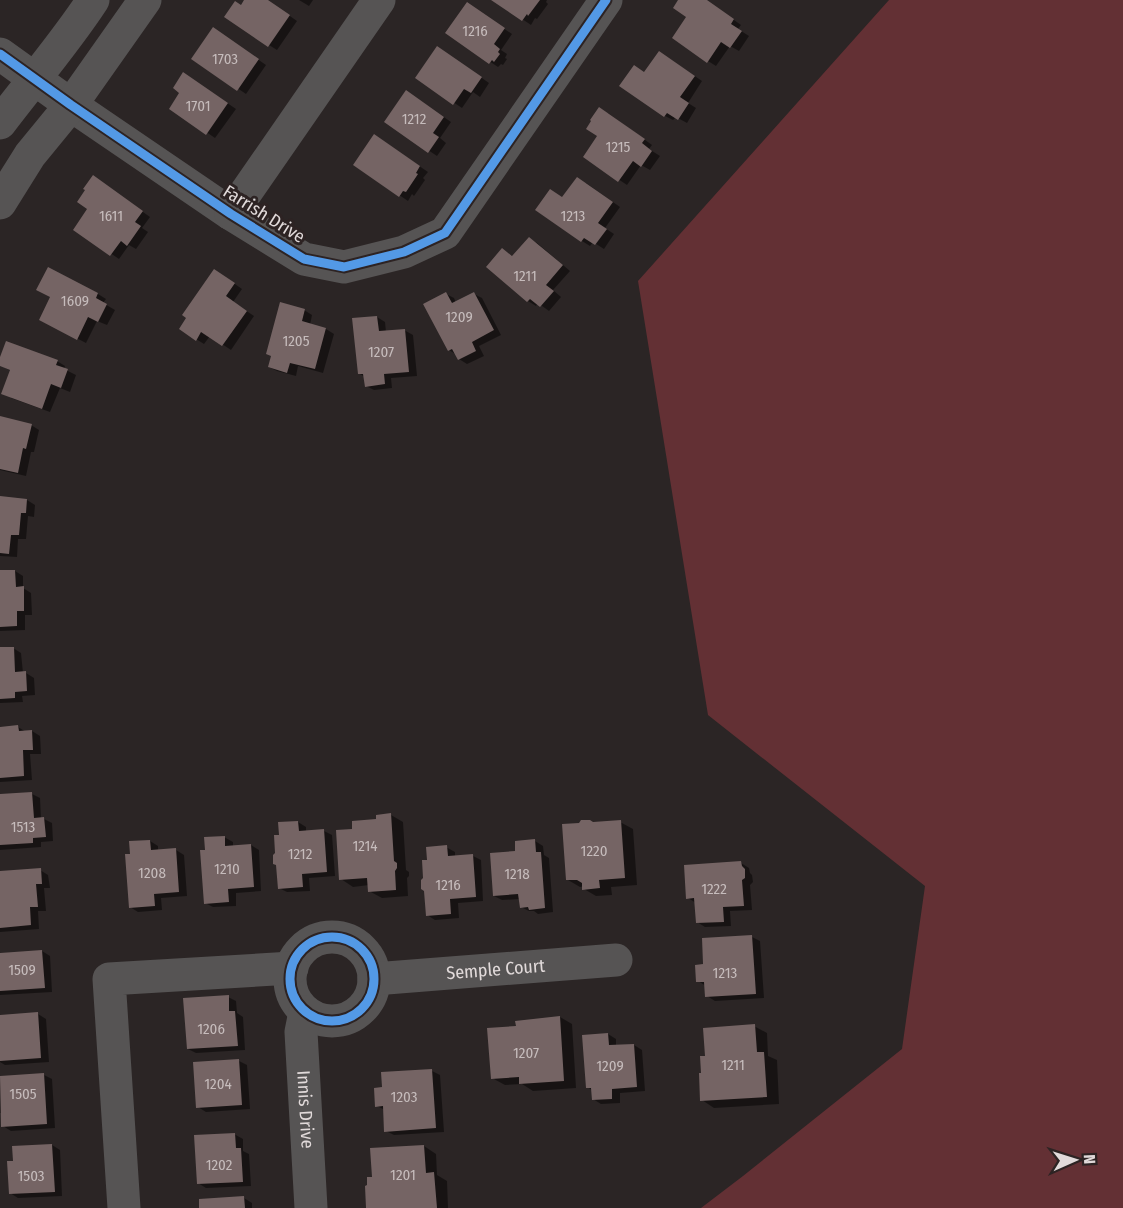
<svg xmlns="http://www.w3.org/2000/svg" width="1123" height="1208" font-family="'Fira Sans Condensed',sans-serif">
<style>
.green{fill:#633034}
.shadow{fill:#0007}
.building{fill:#756464}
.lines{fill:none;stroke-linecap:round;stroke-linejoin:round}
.minor{stroke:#565454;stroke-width:33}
.cycleway-casing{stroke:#2d2323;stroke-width:13}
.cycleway{stroke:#5399e6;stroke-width:9}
.labels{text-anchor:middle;stroke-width:6;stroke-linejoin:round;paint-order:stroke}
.number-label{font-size:15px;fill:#c6bcbc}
.street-label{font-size:18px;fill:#e1dada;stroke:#2d2323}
</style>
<rect width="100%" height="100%" fill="#2b2525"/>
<path class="green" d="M889 0H1123V1208H701L743 1176 902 1049 925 886 708 715 638 281Z"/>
<path class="shadow" d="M246 0H267L297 21 277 50 269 45 242 6Z
M299 0H313L309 6Z
M494 0H547L546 2 548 4 537 19 535 18 531 25Z
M680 0H706L741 25 738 29 749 36 739 51 730 46 716 66 708 61Z
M475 9 512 34 501 50 507 54 505 58 507 59 503 65 501 64 498 67 447 33Z
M221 34 266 65 246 94 193 58Z
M446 53 489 83 480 97 473 92 462 108 417 78Z
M667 57 702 81 688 103 696 108 687 123 676 117 673 120 665 116 645 73Z
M192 79 236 109 215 138 171 108Z
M415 97 451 122 440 138 446 143 437 156 386 122Z
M608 113 652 145 649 149 660 156 650 170 641 165 627 185 585 157 599 136Z
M375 136 428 172 423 178 425 180 414 196 412 194 408 201 355 165Z
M101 182 150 217 142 228 148 232 136 249 129 245 119 259 75 229 89 209 88 189Z
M586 183 620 207 605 228 614 234 604 249 593 242 590 246 582 241 537 209 563 199Z
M529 239 537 243 570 271 553 290 561 297 549 311 538 303 536 306 528 301 488 267 503 250 514 257Z
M222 275 242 289 233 302 254 316 231 350 210 336 204 344 196 339Z
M98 294 106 299 103 303 115 310 107 325 97 321 86 343 49 324 52 297Z
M446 294 454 298 456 303 474 294 482 298 501 335 479 346 484 356 467 364 459 359 457 355 449 350Z
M304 310 312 315 310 325 326 329 334 334 323 373 298 366 296 376 277 371 269 367Z
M377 317 385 322 386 332 404 330 413 335 417 376 391 378 392 388 374 390 366 386 365 377 360 374Z
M0 361H57L65 366 64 369 76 375 70 392 60 388 50 412 11 398V371L0 365Z
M0 418 31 425 39 430 34 452H31L26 476 0 470Z
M0 498 27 500 35 505 34 517 28 516 26 539H18L17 557 0 556Z
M15 571 23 576V588L31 593 32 615H25V630L0 631V572Z
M13 648 21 653 23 673H26L34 678 35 695 22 696 23 702 0 703V649Z
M18 727 26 732 32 731 40 736 41 754H30L32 780 0 782V728Z
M32 794 40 798 41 819H44L52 823 53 841 41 842V847L0 850V796Z
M391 815 403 822 406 870 409 872V876L407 878 408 896 382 898 369 891V885L353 887 341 879 354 830Z
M298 822 306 827V832L324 831 332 835 335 876 309 878 310 891 287 892 279 888 281 837Z
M620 822 633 829 637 885 611 887 612 895 596 896 584 889V886L580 887 568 880 594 823Z
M224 837 233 842V847L251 845 259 850 261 891 236 893V906L213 907 205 903 207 851Z
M150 841 158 846V851L176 850 184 855 187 896 161 898 162 910 138 912 130 907 132 855Z
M535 841 543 846 544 855 549 858 553 912 538 914 534 911H529L521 907 520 899 502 900 494 896 517 852Z
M446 847 455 852V857L473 856 481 860 483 901 458 903 459 918 435 920 427 915 429 861Z
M741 863 749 868 750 873 752 875 753 882 750 885 752 910 730 911 731 926 705 927 697 922 696 903 688 898Z
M40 870 48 875 50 888H44L46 911H38L39 929 0 932V873Z
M752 937 760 941 764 998 715 1001 707 996 706 986 698 981 704 965Z
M42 951 50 956 52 992 0 995V954Z
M228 997 236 1001 237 1013 243 1017 245 1050 196 1053 188 1049Z
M38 1014 46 1019 49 1062 5 1065 0 1062V1016Z
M560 1017 572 1024 576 1088 533 1091 522 1084 505 1085 492 1078 517 1028Z
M754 1026 767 1033 768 1056 777 1060 779 1104 714 1108 702 1100 707 1058Z
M608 1034 616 1039V1046L634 1045 642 1050 645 1091 620 1093V1103L601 1104 593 1099 592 1090 587 1087Z
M239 1061 247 1065 250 1109 206 1112 198 1107Z
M432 1071 440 1075 444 1132 394 1135 386 1131 385 1110 377 1106Z
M44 1075 52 1079 55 1128 11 1131 3 1126 2 1113H0V1078Z
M234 1134 243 1139V1151L249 1154 251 1186 206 1188 198 1183Z
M52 1145 60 1150 62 1196 18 1198 10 1193 15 1162Z
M424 1146 436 1154 437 1175 447 1181 448 1208H368L374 1178Z
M244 1198 252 1203V1208H201Z"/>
<path class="building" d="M244 0H268L290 15 268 47 224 17 235 1 241 5Z
M491 0H540L528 16 527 14 522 21Z
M678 0H707L734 19 731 24 742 31 730 48 721 42 707 63 672 38 686 17 673 8Z
M467 2 505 28 494 44 500 49 498 52 500 54 494 62 492 60 489 64 445 33Z
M213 27 259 59 237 91 191 59Z
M437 46 482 77 471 93 464 89 453 105 415 78Z
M659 51 695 76 680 97 689 103 678 120 667 113 664 117 619 86 634 65 644 72Z
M183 72 228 103 206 135 169 109 179 93 173 88Z
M406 90 444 117 433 133 439 137 428 153 384 122Z
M599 107 645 139 642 143 652 151 641 167 633 161 618 182 583 157 597 136 586 129 591 121 590 120Z
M374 134 420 166 416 173 418 174 406 192 403 191 399 197 353 165Z
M93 175 143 211 135 222 141 226 127 246 121 241 110 256 73 230 87 209 77 202 85 190 83 189Z
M577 177 613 202 598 223 607 229 595 245 584 238 581 242 535 210 550 189 562 197Z
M529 237 563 265 546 285 554 291 540 307 530 299 527 302 486 267 502 248 512 256Z
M48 267 98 293 96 298 107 304 98 322 88 317 77 340 39 320 50 297 36 290Z
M214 269 235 283 226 296 247 311 222 346 201 332 196 341 179 329 186 318 182 315Z
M446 292 452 303 474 292 494 330 472 342 476 351 458 360 452 349 448 351 423 304Z
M280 302 305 309 302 321 326 328 315 369 290 363 287 373 268 367 271 356 266 354Z
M377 316 379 331 405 329 409 372 384 374 385 384 365 387 363 374H358L352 318Z
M6 341 58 360 56 365 68 369 61 388 51 384 42 409 1 394 10 370 0 366V357Z
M0 416 32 424 26 449 23 448 18 473 0 469Z
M0 496 27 499 26 513H21L19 535H11L9 554 0 553Z
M0 570H15L16 587 24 586V611H17V626L0 627Z
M0 647H14L15 672 26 671 27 691 15 692V698L0 699Z
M18 725 19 731 32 730 33 750H23L24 776 0 778V727Z
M32 792 34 818 44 817 46 837 33 838V843L0 845V794Z
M391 813 394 861 397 863V868L395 871 396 890 368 892 367 878 339 880 336 830 352 829V821L376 819V815Z
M581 820H590L593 822 621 820 625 878 599 880 600 888 582 890V883L577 880H566L562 824 579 823Z
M298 821 299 831 324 829 327 872 302 874 303 887 278 889 276 865 273 864V855L275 853 274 835H279L278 822Z
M225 836V846L251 844 254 887 228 889 229 902 204 904 200 850H205L204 837Z
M535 839 536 852H541L545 908 529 910 528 907 520 908 518 894 493 896 490 853 515 851V841Z
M150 840 151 850 176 848 179 892 154 894 155 906 129 908 125 854H130L129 841Z
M447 845 448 856 473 854 476 897 450 899 451 914 426 916 424 891 421 889V880L423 878 422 860H427L426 847Z
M741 861 742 866 745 869V878L742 880 744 906 723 907 724 922 696 923 694 898 686 899 684 865Z
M41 868 42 884H36L38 907H30L31 925 0 928V871Z
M752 935 756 994 705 997 704 982H696L695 965 703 964 702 938Z
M42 950 45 988 0 991V953Z
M229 995V1011H235L238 1046 187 1049 183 998Z
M38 1012 41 1058 0 1061V1015Z
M560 1016 564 1081 519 1084V1077L491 1079 487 1028 516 1026 515 1021Z
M755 1024 757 1052H764L767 1097 700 1101 699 1073H701L700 1056H705L703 1028Z
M608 1033 609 1045 634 1044 637 1087 612 1089V1099L592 1100 591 1088H586L582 1035Z
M239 1059 242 1105 196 1108 193 1062Z
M432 1069 436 1128 384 1132 383 1106 375 1107 374 1088 382 1087 381 1072Z
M44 1073 47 1124 1 1127 0 1076Z
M235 1133 236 1148H241L243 1182 197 1184 194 1135Z
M52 1144 55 1192 9 1194 7 1161H13L12 1146Z
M424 1145 426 1173 434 1172 437 1208H366L365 1186 367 1185V1177H372L370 1148Z
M244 1196 245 1208H199V1199Z"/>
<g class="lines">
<g class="minor">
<path d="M0 54 71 105 231 214 304 259 344 267 404 252 445 233 606 0"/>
<path d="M0 123C31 82 65 43 93 0"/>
<path d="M0 203 30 155 71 105 145 0"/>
<path d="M231 214 379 0"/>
<circle cx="332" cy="979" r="42"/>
<path id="s1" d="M374 979 616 960"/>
<path id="s2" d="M305 1012 301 1032 311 1208"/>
<path d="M124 1208 109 979 292 968"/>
</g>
<defs>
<path id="cycleway" d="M0 54 71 105 231 214 304 259 344 267 404 252 445 233 606 0
M290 979a42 42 0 1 1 84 0a42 42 0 1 1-84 0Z"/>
</defs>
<use href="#cycleway" class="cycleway-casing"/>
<use href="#cycleway" class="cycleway"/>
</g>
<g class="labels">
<g class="number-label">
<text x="475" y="36">1216</text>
<text x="225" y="64">1703</text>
<text x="198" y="111">1701</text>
<text x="414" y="124">1212</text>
<text x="618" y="152">1215</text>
<text x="111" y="221">1611</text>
<text x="573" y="221">1213</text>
<text x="525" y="281">1211</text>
<text x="75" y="306">1609</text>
<text x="459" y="322">1209</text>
<text x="296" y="346">1205</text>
<text x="381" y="357">1207</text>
<text x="23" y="832">1513</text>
<text x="365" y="851">1214</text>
<text x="594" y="856">1220</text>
<text x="300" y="859">1212</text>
<text x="227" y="874">1210</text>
<text x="152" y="878">1208</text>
<text x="517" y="879">1218</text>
<text x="448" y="890">1216</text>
<text x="714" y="894">1222</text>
<text x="22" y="975">1509</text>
<text x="725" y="978">1213</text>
<text x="211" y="1034">1206</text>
<text x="526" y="1058">1207</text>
<text x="733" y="1070">1211</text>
<text x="610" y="1071">1209</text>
<text x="218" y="1089">1204</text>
<text x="23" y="1099">1505</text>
<text x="404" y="1102">1203</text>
<text x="219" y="1170">1202</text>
<text x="403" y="1180">1201</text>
<text x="31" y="1181">1503</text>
</g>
<g class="street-label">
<text transform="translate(264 214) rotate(32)" y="6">Farrish Drive</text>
<text dy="6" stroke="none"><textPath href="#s1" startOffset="122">Semple Court</textPath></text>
<text dy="6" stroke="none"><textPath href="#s2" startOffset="98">Innis Drive</textPath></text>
</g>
</g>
<g transform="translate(1075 1160) rotate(87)" stroke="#2d2323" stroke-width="4.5" paint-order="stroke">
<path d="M0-4.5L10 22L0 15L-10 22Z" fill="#e1dada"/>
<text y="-9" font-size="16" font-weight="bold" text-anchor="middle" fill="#e1dada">N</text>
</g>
</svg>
